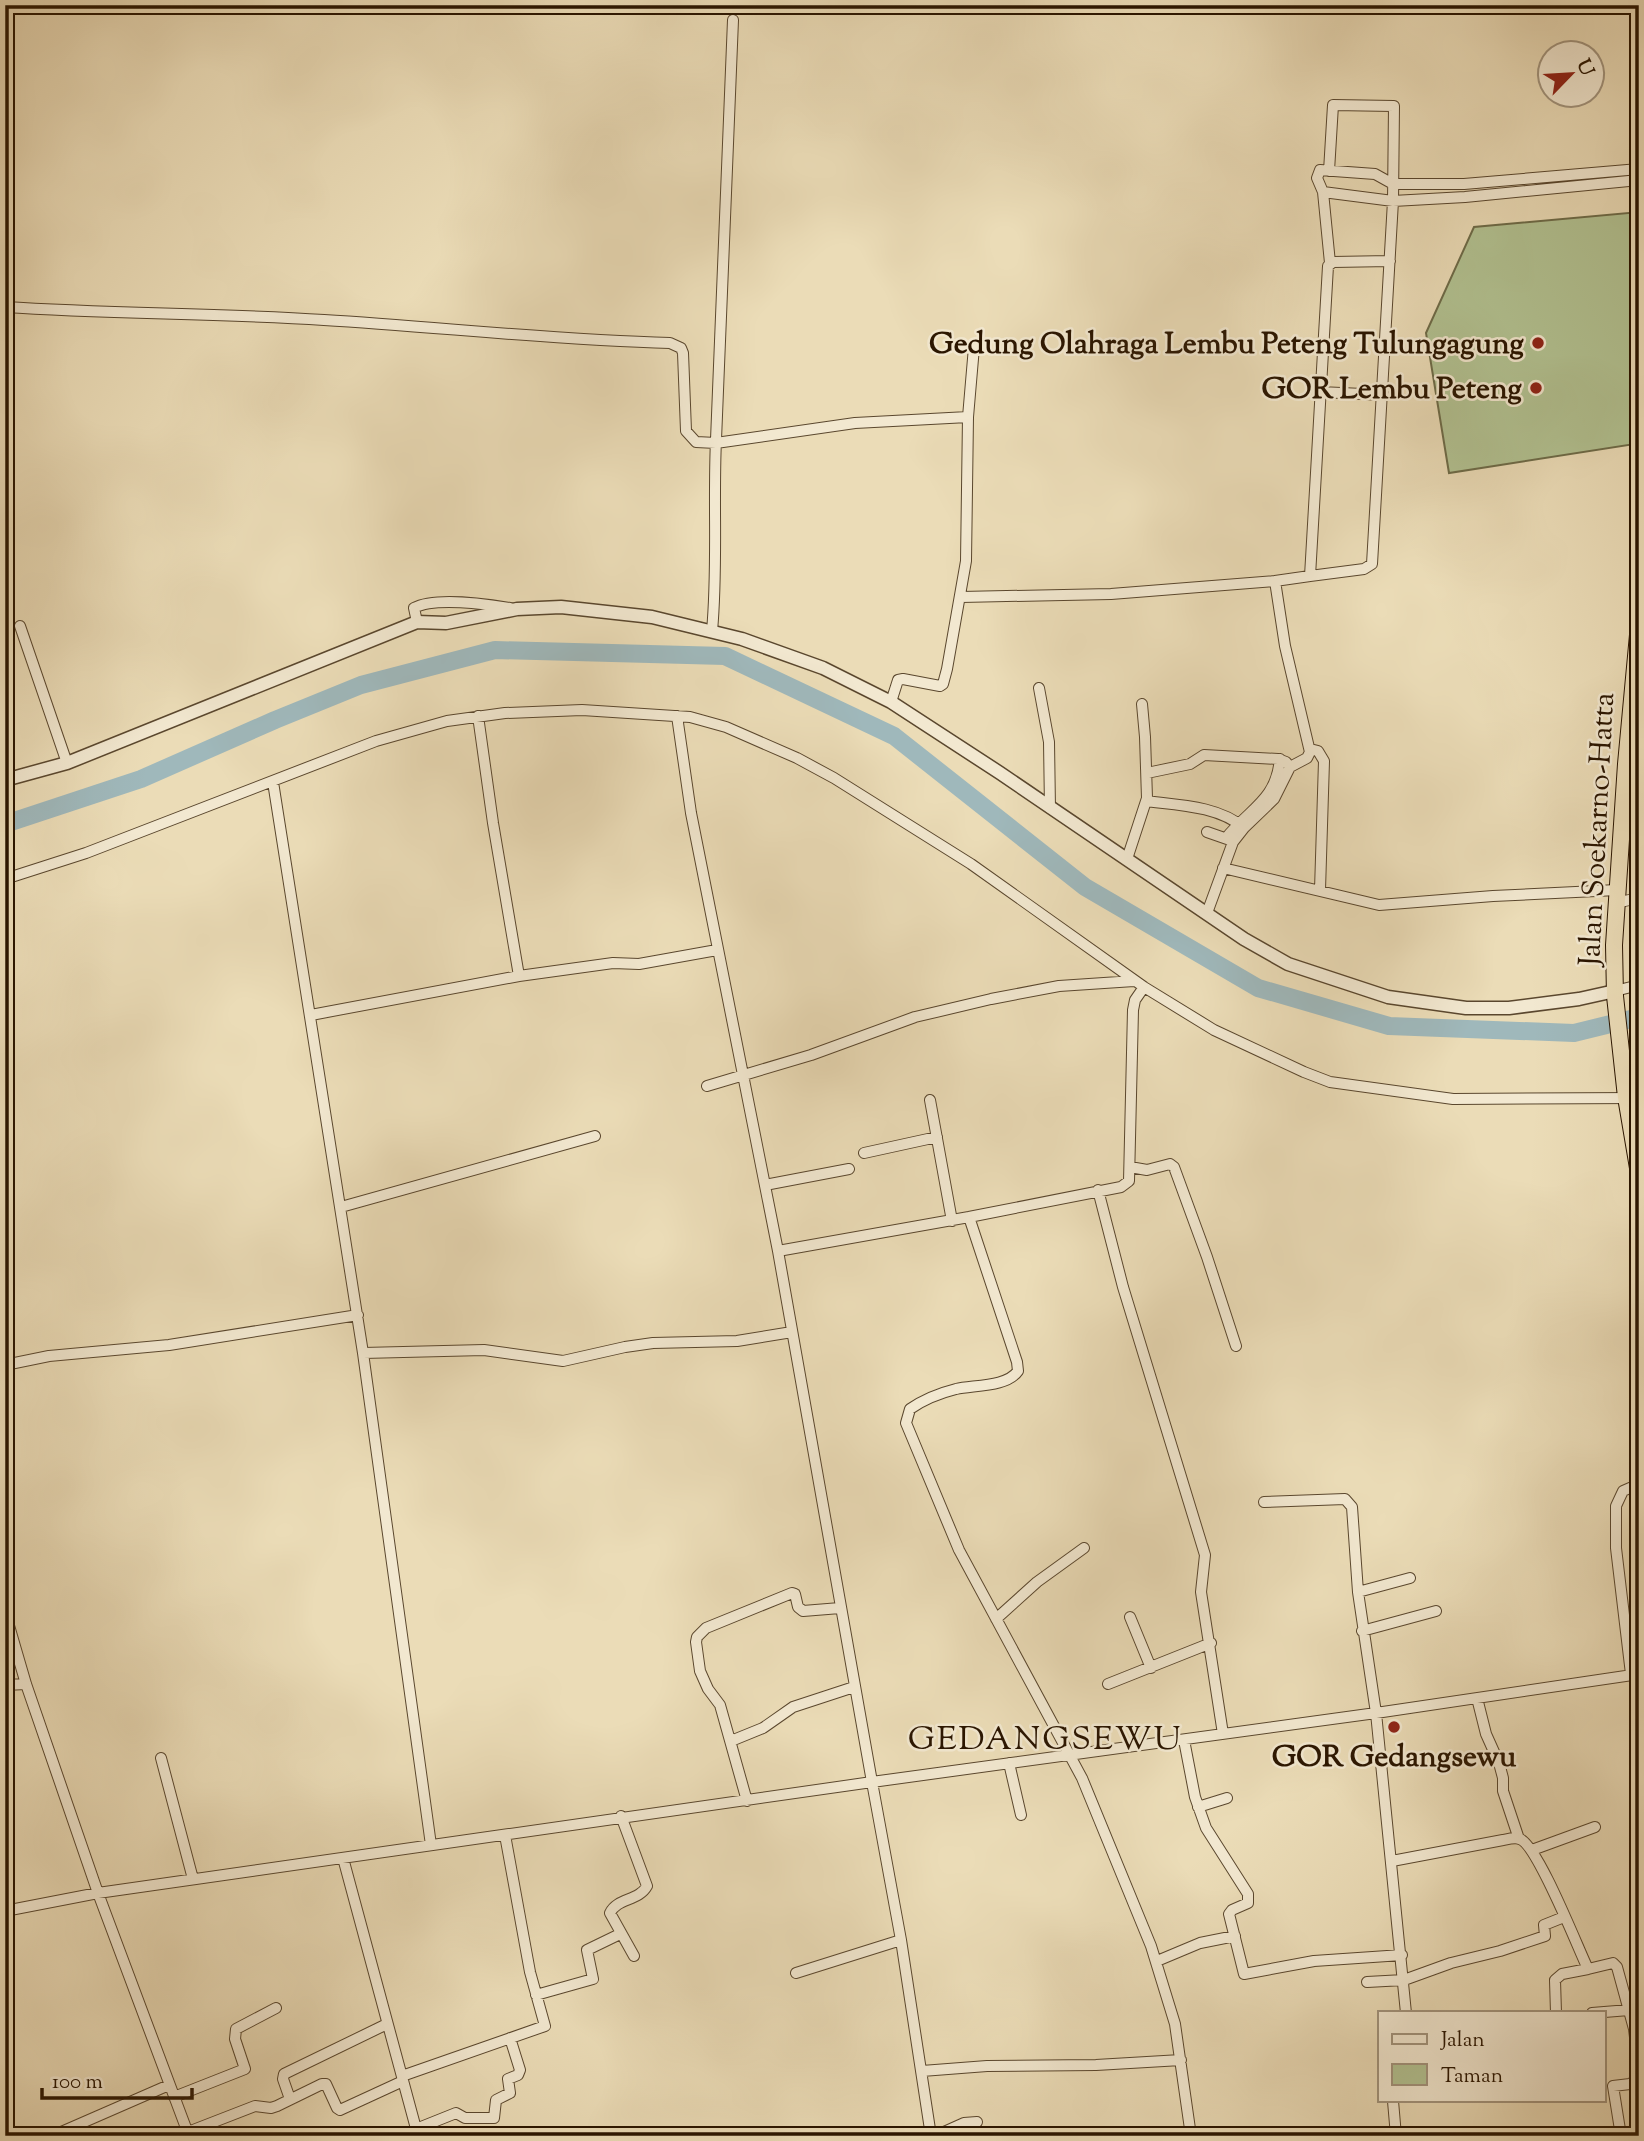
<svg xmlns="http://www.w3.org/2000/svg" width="1644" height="2141" font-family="'Sorts Mill Goudy',serif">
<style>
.green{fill:#b2c292;stroke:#6e6c49;stroke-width:2}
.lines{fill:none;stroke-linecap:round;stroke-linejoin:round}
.river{stroke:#9fb8bb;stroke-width:18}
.minor-casing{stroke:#5a472e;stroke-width:12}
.tertiary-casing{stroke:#5a472e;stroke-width:15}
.trunk-casing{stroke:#2a1500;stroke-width:18}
.minor{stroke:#f2e8d0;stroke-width:10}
.tertiary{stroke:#f2e8d0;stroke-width:12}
.trunk{stroke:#ebdcb7;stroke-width:16}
.poi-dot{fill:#8f2418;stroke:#f2e8d0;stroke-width:2.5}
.labels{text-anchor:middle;stroke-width:5;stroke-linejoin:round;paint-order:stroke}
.poi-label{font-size:30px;font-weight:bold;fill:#2a1500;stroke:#f2e8d0;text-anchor:end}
.street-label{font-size:30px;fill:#2a1500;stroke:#f2e8d0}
.quarter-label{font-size:33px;letter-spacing:2px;fill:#2a1500;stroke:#f2e8d0}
</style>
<rect width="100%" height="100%" fill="#ebdcb7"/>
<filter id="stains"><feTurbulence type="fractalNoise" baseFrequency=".00286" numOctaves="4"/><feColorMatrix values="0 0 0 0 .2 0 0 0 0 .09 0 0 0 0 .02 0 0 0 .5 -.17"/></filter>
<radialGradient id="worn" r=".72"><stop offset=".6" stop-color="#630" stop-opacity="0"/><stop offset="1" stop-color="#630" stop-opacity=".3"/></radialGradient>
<path class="green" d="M1639 212 1635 444 1449 473 1426 333 1474 227Z"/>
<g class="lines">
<path class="river" d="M5 824 141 779 275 720 361 685 495 650 725 656 894 736 1085 887 1258 988 1389 1026 1574 1033 1639 1017"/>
<defs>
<path id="minor" d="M5 9 59 7
M1323 192 1393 201 1465 197 1639 180
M1330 263 1323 192 1317 178 1320 170 1375 174 1393 184H1464L1639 169
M5 307C111 314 218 313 324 320 440 327 554 340 670 343L681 348 683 353 686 431 696 442 716 443 855 423 968 417
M1320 392 1384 395
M1310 576 1364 569 1372 564 1393 201 1394 106 1333 105 1329 171
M961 597 1111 594 1275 581
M417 622 414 608C434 597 486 604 510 608
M20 626 67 763
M712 631C718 567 713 504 716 440 722 300 728 160 733 20
M1039 688 1049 742 1050 808
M891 702 898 680 903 679 940 686 943 684 947 669 966 561 968 417 974 347
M478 716 493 823 519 976
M1310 749 1318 751 1324 761 1320 890
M1147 773 1190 764 1204 755 1278 759 1286 762 1290 767
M273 782 363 1353 431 1845
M1146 801C1178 805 1219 806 1244 828
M1207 832 1230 840
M1226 838C1250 808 1276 801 1280 759
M1127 859 1147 798 1145 737 1142 704
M1223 868 1379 905 1493 896 1617 890
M5 879 86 853 376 741 447 721 505 713 582 710 690 717 726 727 797 758 834 778 971 864 1144 987 1214 1030 1304 1072 1330 1082 1453 1099 1639 1098
M1615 903 1639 898
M1207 913 1233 842 1244 828 1274 799 1290 767 1307 758 1310 752 1285 646 1275 581 1310 576 1328 266 1333 262 1390 261
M1615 991 1639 985
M311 1015 519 976 613 963 639 964 717 950
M707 1086 811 1055 915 1017 991 999 1059 986 1134 981
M930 1100 952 1221
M864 1153 937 1137
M1130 1167 1147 1170 1170 1164 1174 1167 1207 1257 1236 1346
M765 1185 849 1169
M1098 1190 1123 1287 1205 1555 1201 1592 1223 1734
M341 1207 595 1136
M969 1217 1121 1187 1129 1181 1133 1010 1135 1000 1144 987
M778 1251 969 1217 1017 1362 1018 1371C1007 1387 974 1385 956 1389 940 1393 923 1400 910 1409L906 1423 959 1550 1082 1778 1151 1946 1175 2024 1191 2136
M363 1353 484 1350 563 1361 625 1347 653 1343 737 1341 792 1332
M5 1365 49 1356 169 1345 358 1315
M1264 1502 1345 1499 1352 1507 1358 1592 1376 1713 1406 2013
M1358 1592 1410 1578
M5 1612 26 1684 98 1893 189 2136
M1130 1617 1151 1668
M996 1619 1037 1582 1084 1548
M1362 1631 1436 1611
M1631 1674 1616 1548V1506L1623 1491 1639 1484
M1108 1684 1211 1643
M5 1685 26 1684
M1477 1698 1486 1734 1499 1763 1503 1778V1791L1519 1839
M1184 1740 1195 1797 1206 1828 1248 1894V1903L1232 1910 1229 1914 1244 1974 1314 1961 1402 1955
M731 1741 763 1728 793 1707 854 1687
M161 1758 193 1879
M1009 1763 1021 1815
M747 1801 720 1705 708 1689 700 1671 696 1642 697 1637 706 1628 792 1593 795 1594 798 1607 803 1611 840 1608
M1198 1807 1227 1798
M621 1816 647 1886C639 1901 617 1898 610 1913L634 1956
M1532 1850 1595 1827
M343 1858 418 2136
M1392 1861 1503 1840C1508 1839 1515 1837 1520 1839 1538 1846 1577 1946 1588 1969L1613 1963 1617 1967 1634 2029 1639 2070
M5 1911 98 1893 872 1782 778 1251 691 813 677 716
M1157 1961 1200 1943 1235 1936
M796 1973 901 1940
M1367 1982 1404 1980 1451 1963 1500 1951 1545 1936 1544 1925 1564 1917
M536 1995 593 1979 587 1950 620 1934
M1556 2013 1555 1980 1562 1974 1588 1969
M1592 2013 1629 2010
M922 2071 987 2066 1096 2065 1181 2060
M402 2076 545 2026 530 1972 505 1835
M174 2097 245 2069 235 2039 236 2029 276 2008
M290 2099 283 2079 284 2074 387 2024
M1393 2101 1396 2136
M416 2129 456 2113 465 2118H494L496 2100 510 2093 508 2079 518 2075 520 2070 510 2038
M188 2132 255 2106 271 2108 277 2106 322 2084H326L337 2108 340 2110 403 2081
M52 2136 169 2085
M931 2136 901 1940 872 1782 1376 1713 1639 1674
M935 2136 964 2123 977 2122
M1621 2136 1613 2086 1630 2084 1639 2078"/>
<path id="tertiary" d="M5 780 67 763 417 622 446 623 517 609 561 607 652 617 742 639 823 668 891 702 1000 773 1244 939 1288 964 1388 997 1466 1008H1509L1579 999 1615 991"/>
<path id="trunk" d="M1639 624 1626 764 1614 945 1615 996 1626 1097 1639 1174"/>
</defs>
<use href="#minor" class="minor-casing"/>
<use href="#tertiary" class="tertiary-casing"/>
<use href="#trunk" class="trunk-casing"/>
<use href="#minor" class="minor"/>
<use href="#tertiary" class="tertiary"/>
<use href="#trunk" class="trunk"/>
</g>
<g class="poi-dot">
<circle cx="1538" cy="343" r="7"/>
<circle cx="1536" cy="388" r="7"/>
<circle cx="1394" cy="1727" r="7"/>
</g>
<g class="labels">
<g class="poi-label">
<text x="1524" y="353">Gedung Olahraga Lembu Peteng Tulungagung</text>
<text x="1522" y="398">GOR Lembu Peteng</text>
<text x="1394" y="1766" text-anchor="middle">GOR Gedangsewu</text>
</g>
<g class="street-label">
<text transform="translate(1596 829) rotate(-87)" y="10">Jalan Soekarno-Hatta</text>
</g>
<g class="quarter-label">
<text x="1045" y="1749">GEDANGSEWU</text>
</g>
</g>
<rect width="1644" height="2141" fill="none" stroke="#ebdcb7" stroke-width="28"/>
<rect x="7" y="7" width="1630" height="2127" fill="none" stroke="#2a1500" stroke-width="3.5"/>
<rect x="14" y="14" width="1616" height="2113" fill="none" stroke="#2a1500" stroke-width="2"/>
<rect x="1378" y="2011" width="228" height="91" fill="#f2e8d0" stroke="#a2947d" stroke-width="2"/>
<rect x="1392" y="2034" width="35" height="10" fill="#f2e8d0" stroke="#a2947d" stroke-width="2"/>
<text x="1441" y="2046" font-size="21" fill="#2a1500">Jalan</text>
<rect x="1392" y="2064" width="35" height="21" fill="#b2c292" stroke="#a2947d" stroke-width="2"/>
<text x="1441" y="2082" font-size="21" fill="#2a1500">Taman</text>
<g transform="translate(1571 74) rotate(65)"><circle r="33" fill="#f2e8d0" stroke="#a2947d" stroke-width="2"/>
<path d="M0-5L12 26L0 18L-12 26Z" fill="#8f2418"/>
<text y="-10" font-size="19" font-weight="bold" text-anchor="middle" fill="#2a1500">U</text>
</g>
<path d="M42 2088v10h150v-10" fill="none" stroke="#2a1500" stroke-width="3.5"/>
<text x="52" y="2088" font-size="21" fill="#2a1500" stroke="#f2e8d0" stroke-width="5" paint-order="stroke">100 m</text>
<rect width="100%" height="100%" filter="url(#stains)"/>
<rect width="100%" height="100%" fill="url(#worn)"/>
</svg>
